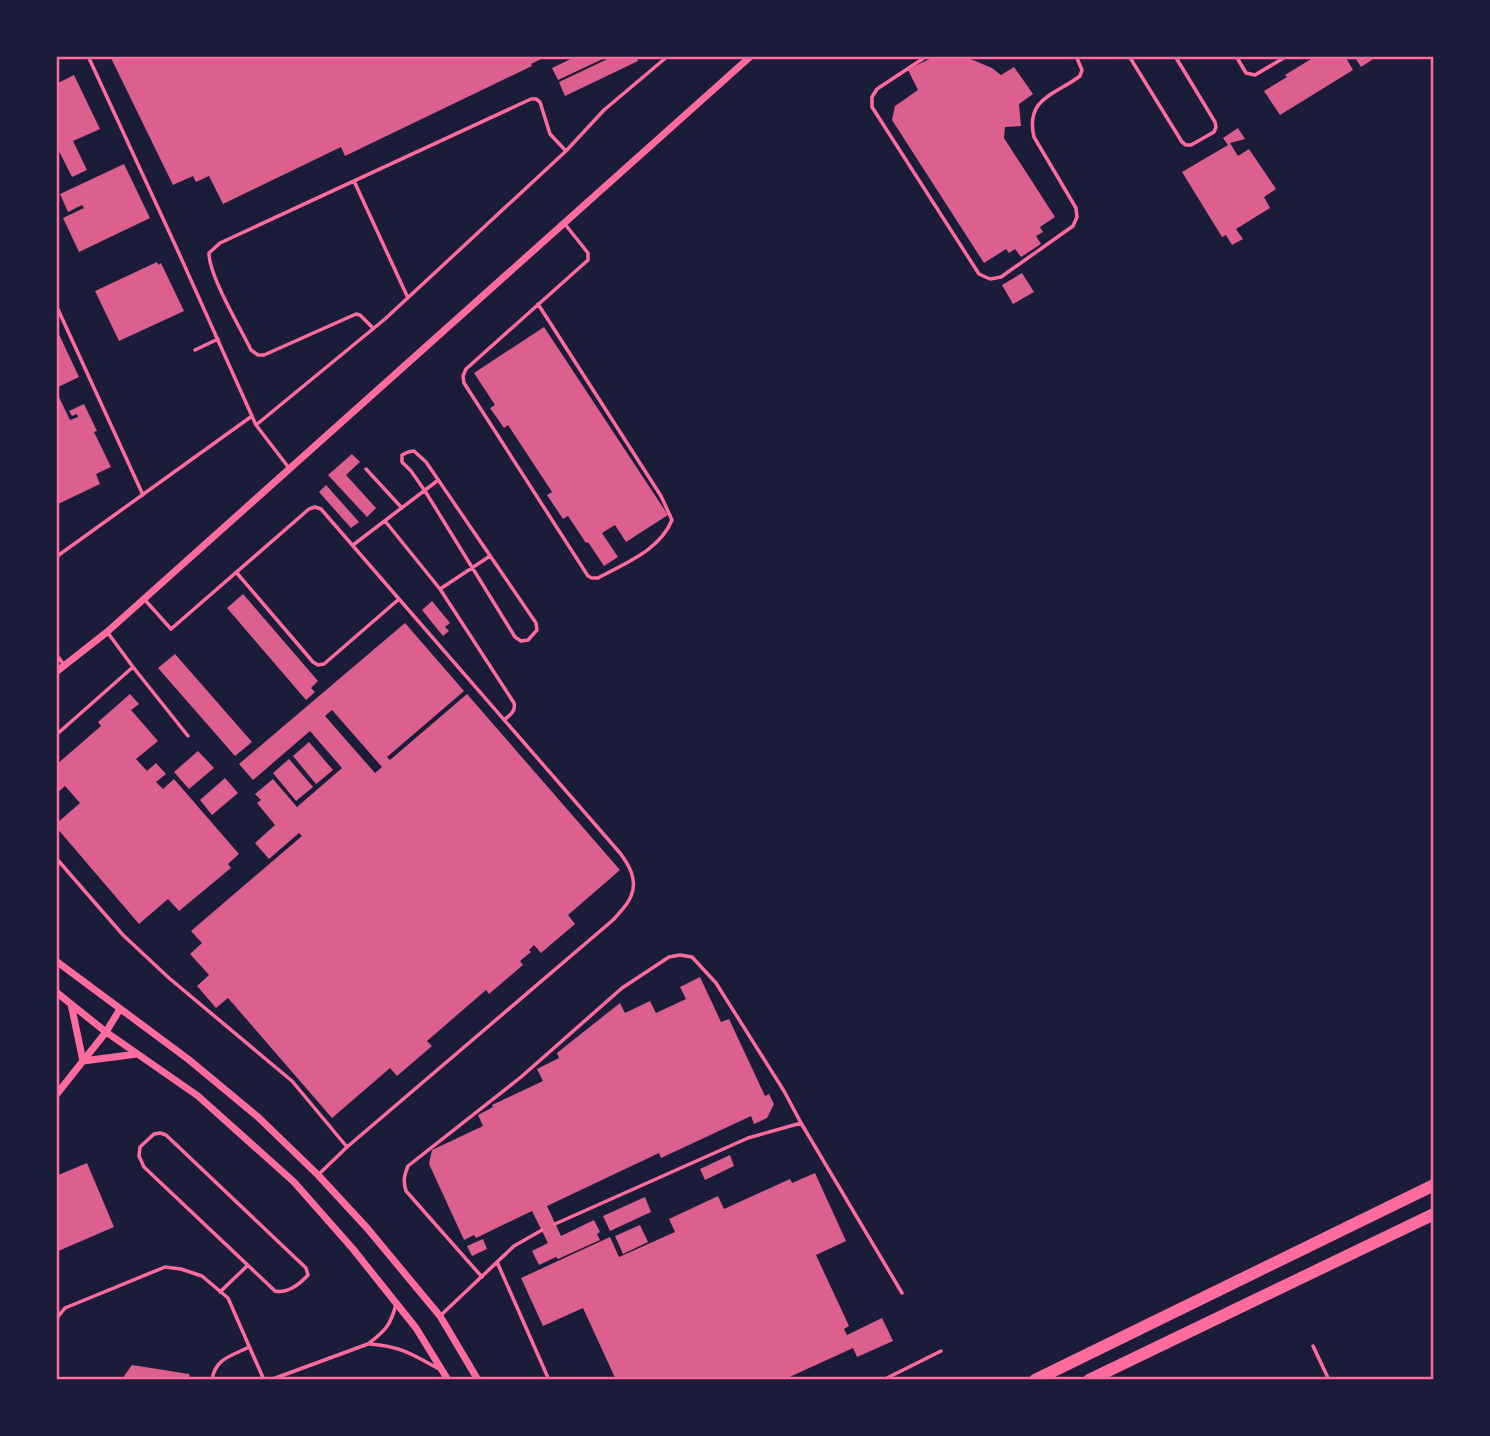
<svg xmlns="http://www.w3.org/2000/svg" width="1490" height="1436" font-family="Inter,sans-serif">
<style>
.building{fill:#dd5f8e;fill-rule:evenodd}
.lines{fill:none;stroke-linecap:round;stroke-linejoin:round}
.service{stroke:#ff6b9d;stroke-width:3.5}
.minor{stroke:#ff6b9d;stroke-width:7}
.primary{stroke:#ff6b9d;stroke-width:12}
.neatline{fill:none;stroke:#ff6b9d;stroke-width:2.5}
</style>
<rect width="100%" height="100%" fill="#1b1b3a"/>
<path class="building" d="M110 56H547L531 64 532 66 345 156 341 147 223 204 209 176 196 182 193 176 173 185Z
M577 56H609L558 80 552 68Z
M614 56H636L638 61 565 96 559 82Z
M946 56H960L973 60 992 68 1001 75 1014 67 1033 94 1019 104 1021 126 1005 127 1004 138 1055 217 1040 227 1043 232 1036 236 1041 244 1021 257 1015 249 1009 253 1006 249 984 263 892 120 895 106 918 90 908 70 919 64 934 57Z
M1316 56H1345L1353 70 1280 115 1264 91 1287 77 1285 75Z
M1354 56H1378L1361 67Z
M74 75 100 129 73 141 87 170 72 177 58 149 56 150V84Z
M1238 128 1245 139 1230 143 1238 156 1249 149 1276 189 1264 197 1270 208 1236 229 1243 239 1232 245 1226 235 1222 237 1182 172 1228 145 1223 138Z
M124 164 150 218 79 252 63 218 84 208 82 205 68 212 60 194Z
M157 262 158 265 161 263 184 311 119 341 95 291Z
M1022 273 1034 292 1013 304 1002 285Z
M544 327 668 515 626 542 615 525 602 533 618 557 604 566 588 542 586 543 568 516 563 519 547 495 552 492 508 425 504 428 490 408 495 405 474 373Z
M56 328 79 377 56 388Z
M56 391 70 420 78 417 77 414 72 416 69 411 84 404 97 431 94 432 111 467 96 474 100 484 56 505Z
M352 454 360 462 346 475 376 508 367 517 328 475Z
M326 485 359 522 351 528 319 492Z
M243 594 318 681 311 688 315 692 306 700 227 608Z
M432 601 450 623 445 627 449 631 443 636 422 610Z
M405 623 464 691 387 757 390 760 467 694 620 870 568 915 575 924 541 953 534 945 529 950 531 952 520 961 523 965 489 994 486 990 427 1041 432 1046 397 1076 390 1068 332 1118 228 998 216 1008 197 986 209 975 190 954 202 943 191 931 302 836 299 833 269 859 255 843 275 825 257 803 261 800 255 794 273 779 297 807 342 768 310 731 253 780 239 764ZM332 710 382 767 375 773 325 716Z
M175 654 252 742 235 756 158 668Z
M130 694 139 704 131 710 158 741 136 759 147 771 156 763 166 774 156 782 163 789 174 779 239 854 228 864 231 868 179 911 168 899 139 924 56 827V824L80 803 65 786 56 794V769L57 768 56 765 101 726 98 722Z
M309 742 333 770 316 784 293 756Z
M198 751 214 768 189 789 174 772Z
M289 759 313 787 296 801 273 773Z
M225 778 238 793 212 815 200 800Z
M700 977 721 1022 729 1019 765 1096 769 1094 774 1104 767 1118 754 1124 751 1116 661 1158 659 1153 547 1206 561 1236 594 1220 600 1232 597 1234 600 1240 558 1259 556 1257 539 1265 532 1251 548 1243 532 1211 476 1238 474 1235 464 1240 429 1164 432 1150 483 1126 478 1115 493 1107 492 1105 543 1081 537 1069 559 1058 557 1053 620 1003 625 1013 650 1001 656 1013 686 999 680 987Z
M730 1155 734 1166 705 1180 700 1169Z
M87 1163 114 1227 56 1252V1176Z
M815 1173 846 1241 816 1255 849 1326 844 1329 847 1335 882 1318 893 1341 857 1357 853 1348 783 1380H616L583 1308 543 1326 521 1278 610 1237 619 1257 675 1232 669 1219 718 1196 724 1209 790 1179 792 1183Z
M645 1197 651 1212 610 1231 603 1216Z
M640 1225 648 1242 623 1254 615 1236Z
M483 1239 487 1249 472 1256 467 1246Z
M132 1365 189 1374 191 1380H121Z"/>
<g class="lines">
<path class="service" d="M88 56 177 249 256 425 289 468
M927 56 877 89 872 97V107L979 274 990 279 1001 277 1073 226 1077 217 1076 208 1034 137C1025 98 1055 95 1080 76L1082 70 1076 56
M1129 56 1182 142 1186 145H1191L1214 132 1216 127 1215 122 1175 56
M1236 56 1246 73 1255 75 1287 56
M354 181 408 298
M538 304 661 496 672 520C660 550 625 563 598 578H592L588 576 464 383 463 376 466 369 588 260V253L564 223
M56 305 143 495
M373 328 360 315 356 314 264 355H258L251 350C240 327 209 276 209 253L220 243 531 99H536L540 102 550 134 566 151
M195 350 218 339
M256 425 385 319 566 151 604 110 668 56
M414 451 426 462 536 623 537 630 528 640 521 641 515 637 425 491 411 471 402 462V455L408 452Z
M366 469 402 508
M385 521 440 589 514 703C516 711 510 715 504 720
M353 545 437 481
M56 557 252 416
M440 589 490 556
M145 600 171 629 309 509 315 507 321 509 399 599 324 664 318 665 313 662 236 572
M108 633 133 667 188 736
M56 654 64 665
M56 735 133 667
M56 858 123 935 169 978 292 1081 347 1147
M160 1133 166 1135 306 1268 308 1275C300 1284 287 1294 275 1291L144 1167 139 1156 140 1147 154 1134Z
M318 1175 347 1147 613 920C619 913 628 905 631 896 638 880 629 865 620 853L399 599
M555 1224 748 1138 801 1123
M497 1262 549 1380
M482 1277 406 1191C403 1181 404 1176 408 1166L521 1077 622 988 669 957 680 955 692 957 716 983 784 1091 801 1123 902 1293
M220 1292 248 1265
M440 1316 514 1246 542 1230
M56 1319 65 1308 165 1267 181 1269 202 1276 228 1298 264 1380
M370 1344C399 1346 412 1354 437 1368
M1313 1346 1329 1380
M212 1380C215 1358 232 1356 249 1347
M270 1380 368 1344C385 1331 391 1325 396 1304
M883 1380 941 1351"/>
<path class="minor" d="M56 672 107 632 751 56
M56 961 188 1059 258 1117 318 1175 367 1228 440 1316 478 1380
M56 992 106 1032 198 1096 294 1182 353 1249 416 1328 448 1380
M71 1004 83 1061 137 1054
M56 1095 106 1032 120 1009"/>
<path class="primary" d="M1035 1380 1434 1185
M1089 1380 1434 1214"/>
</g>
<rect width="1490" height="1436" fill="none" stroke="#1b1b3a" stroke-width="116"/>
<rect x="58" y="58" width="1374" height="1320" class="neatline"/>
</svg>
